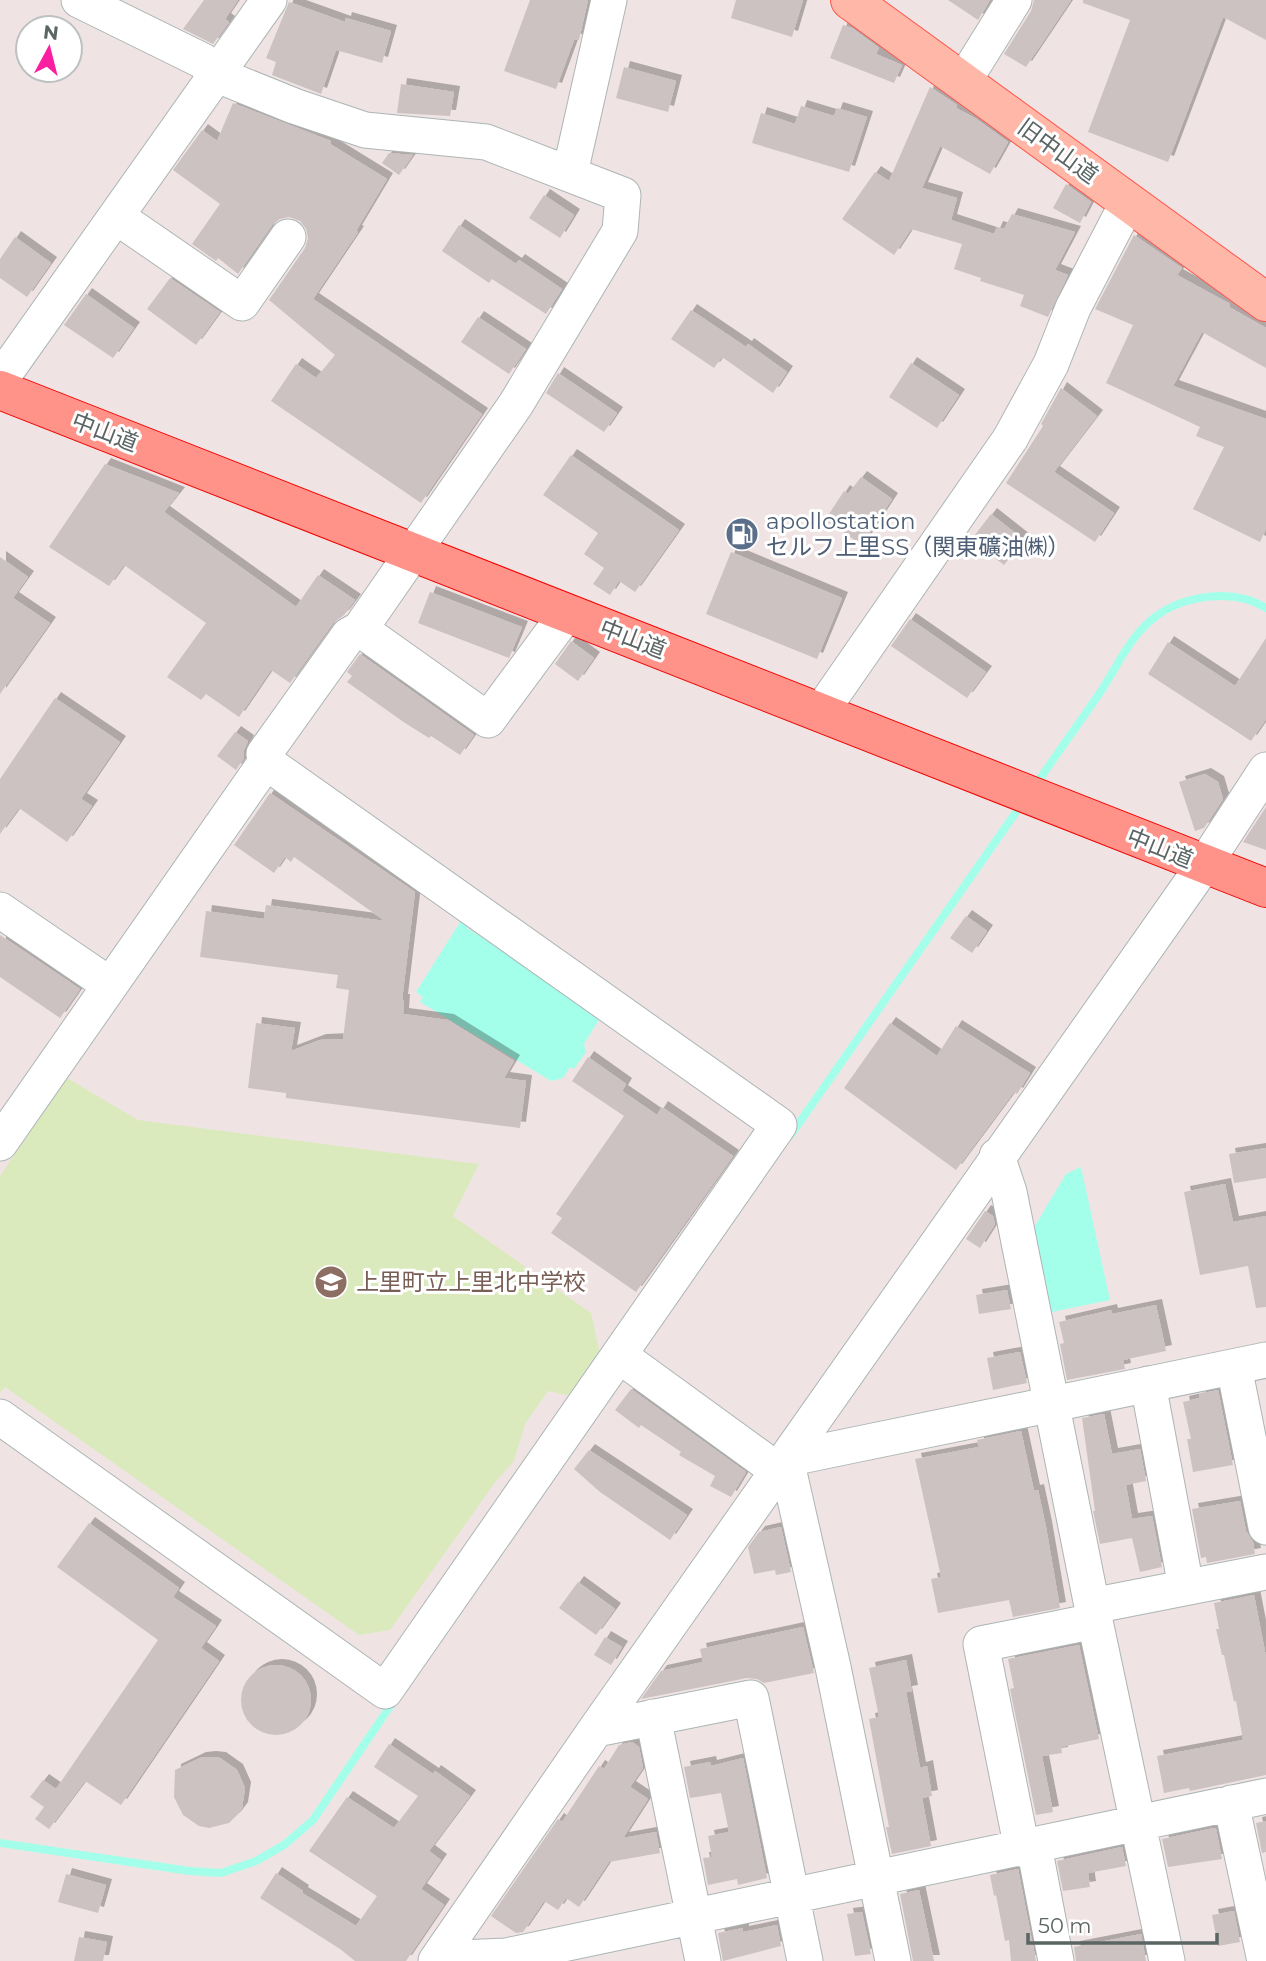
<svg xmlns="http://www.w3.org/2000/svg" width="1266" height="1961" font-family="Montserrat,'Noto Sans JP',sans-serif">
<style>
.green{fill:#dbeabd}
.water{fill:#a3ffea}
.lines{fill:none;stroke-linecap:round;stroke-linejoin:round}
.stream{stroke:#a3ffea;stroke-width:8}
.building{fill:#cdc2c2;filter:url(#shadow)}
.minor-casing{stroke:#acb5b5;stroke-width:37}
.major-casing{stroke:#ff554c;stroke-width:40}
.highway-casing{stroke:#f20400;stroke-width:40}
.minor{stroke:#fff;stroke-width:35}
.major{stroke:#ffb7a8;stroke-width:38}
.highway{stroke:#ff938a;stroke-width:38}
.labels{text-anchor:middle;stroke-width:6;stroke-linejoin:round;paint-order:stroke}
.street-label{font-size:23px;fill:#5b6564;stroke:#fff}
.service-label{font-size:23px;fill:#4e5e75;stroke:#fff;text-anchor:start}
.education-label{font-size:23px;fill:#785e54;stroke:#fff;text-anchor:start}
</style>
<defs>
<filter id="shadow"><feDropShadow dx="6" dy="-6" stdDeviation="0" flood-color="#0004"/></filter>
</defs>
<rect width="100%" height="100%" fill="#efe4e3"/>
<path class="green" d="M67 1078 138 1120 479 1164 453 1216 591 1313 601 1358 574 1397 548 1391 525 1424 514 1461 496 1481 390 1630 359 1635 5 1387 0 1393V1176Z"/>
<path class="water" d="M462 919 468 923 467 928 603 1013 584 1044 586 1052 574 1069 570 1067 563 1078 551 1081 420 1002 423 997 416 992Z
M1081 1167 1110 1300 1047 1313 1030 1234 1066 1174Z"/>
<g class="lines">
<path class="stream" d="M1035 786C1057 753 1081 721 1103 688 1117 666 1130 638 1150 621 1180 595 1233 587 1266 608
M790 1136 1023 802
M0 1843 190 1871 221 1873 256 1861 284 1845 313 1820 395 1699"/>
</g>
<path class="building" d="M204 0H238L225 19 229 22 213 44 183 29Z
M530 0H588L579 40H574L556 89 504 71Z
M736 0H803L792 37 731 18Z
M948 0H990L978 20Z
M1034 0H1071L1026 67 1004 54 1031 11Z
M1083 0H1266V40L1223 17 1168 162 1088 132 1130 20 1083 3Z
M289 2 345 22 346 18 391 31 382 63 336 50 321 94 272 75 276 62 266 58Z
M843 25 852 28 879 48 876 54 902 65 894 83 830 58Z
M624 67 676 81 668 112 616 98Z
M401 84 454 92 450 116 397 113Z
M930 87 957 105 956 108 975 118 1008 142 990 174 940 146 922 188 957 198 951 220 994 234 997 227 1004 229 1012 214 1075 232 1055 270 1068 275 1048 317 1020 306 1024 295 980 281 981 278 954 269 962 244 911 229 894 255 842 219 875 172 889 181Z
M233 103 331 141 330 144 387 179 356 231 358 232 313 299 482 414 421 503 271 401 296 364 316 378 335 355 269 300 305 248 308 238 306 229 300 221 289 217 280 219 272 225 238 274 218 258 216 261 192 244 220 204 173 170 202 130 217 141Z
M801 106 834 116 837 108 867 117 849 172 752 143 761 113 795 124Z
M389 153 413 155 399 175 382 163Z
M1066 184 1091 202 1080 223 1053 208Z
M544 195 574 215 560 238 529 218Z
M459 225 516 264 519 260 562 289 546 314 492 279 489 283 442 251Z
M1134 235 1182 268 1177 275 1230 304 1229 307 1266 328V368L1202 332 1173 386 1266 419V529L1260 542 1193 509 1224 447 1196 436 1200 427 1106 383 1133 325 1095 309Z
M15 237 51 263 27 297 0 278V259Z
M170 278 220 312 196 345 147 309Z
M86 294 134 328 113 358 64 325Z
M691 310 746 347 748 344 787 372 773 393 722 357 714 368 671 339Z
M478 317 526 349 509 374 461 342Z
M911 363 959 395 937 428 889 397Z
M558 373 617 413 604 432 546 393Z
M1061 388 1097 416 1054 472 1114 513 1095 542 1006 483 1043 426 1041 424Z
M571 455 679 530 635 592 619 581 610 595 593 584 604 568 584 554 598 533 543 495Z
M105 464 179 493 164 512 296 607 318 575 355 600 344 615 333 623 290 683 271 670 239 717 206 694 201 700 167 677 206 623 124 565 109 586 49 547Z
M861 477 892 499 862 545 825 520 844 491 848 494Z
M991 514 1024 540 1004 565 971 540Z
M731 552 842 598 817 659 706 614Z
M0 557 28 577 13 598 50 623 0 694Z
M430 592 522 627 509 658 418 623Z
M910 619 986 672 967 698 891 646Z
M1266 638V719L1251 741 1148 674 1168 642 1235 686Z
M571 641 594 658 578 681 555 664Z
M360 654 474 735 460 755 431 736 429 738 405 723 347 682 352 676 347 672Z
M55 698 120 742 81 799 92 806 67 842 19 808 0 834V779Z
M235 732 248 741 244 750V758L236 770 217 756Z
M1205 774 1218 782 1223 799 1204 828 1195 831 1179 782Z
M270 793 415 892 402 1000H404L403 1014 448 1020 514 1061 504 1078 526 1081 520 1128 286 1098V1093L248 1088 256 1023 295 1028 291 1051 320 1040 343 1039 349 990 336 988 338 975 200 957 206 911 264 919 266 905 385 921 294 857 291 862 285 857 274 873 234 845Z
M1266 807V850L1243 842Z
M966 916 987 931 972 953 950 938Z
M0 935 80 989 60 1018 0 977Z
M890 1023 937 1056 956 1026 1030 1073 1017 1094 1014 1092 956 1170 844 1088Z
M588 1057 626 1084 622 1091 657 1115 662 1107 733 1156 636 1292 551 1233 562 1218 556 1214 624 1116 572 1081Z
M1266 1148V1178L1234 1183 1229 1154Z
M1225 1184 1233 1222 1266 1216V1307L1256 1308 1248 1266 1200 1275 1184 1192Z
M985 1211 993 1216 995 1224 980 1248 966 1239Z
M1007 1290 1011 1309 979 1314 976 1295Z
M1156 1305 1166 1351 1123 1360 1125 1369 1067 1380 1060 1344 1064 1343 1059 1322 1111 1310 1112 1314Z
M1020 1352 1027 1383 993 1390 987 1358Z
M631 1389 746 1472 731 1497 710 1486 715 1476 679 1455 681 1452 641 1425 639 1428 615 1410Z
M1218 1390 1233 1465 1193 1472 1187 1439H1191L1183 1402 1200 1398 1199 1394Z
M1104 1414 1112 1454 1140 1449 1146 1481 1126 1485 1132 1519 1152 1516 1162 1567 1140 1572 1132 1538 1100 1544 1093 1511H1095L1082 1418Z
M1021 1431 1034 1491 1038 1490 1046 1527 1060 1608 1013 1617 1009 1600 938 1613 931 1579 941 1577 915 1459 979 1447 977 1440Z
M589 1450 687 1515 670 1540 600 1492 574 1469Z
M1240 1501 1246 1531 1253 1542 1255 1554 1207 1563 1206 1557 1201 1558 1192 1509Z
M89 1523 179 1588 173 1597 216 1626 201 1648 219 1661 121 1805 85 1781 49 1829 35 1819 44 1807 30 1797 43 1780 56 1789 158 1640 57 1567Z
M781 1527 791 1572 776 1575 775 1570 754 1574 748 1547 759 1532Z
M578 1582 615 1609 596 1635 559 1608Z
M1254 1595 1266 1657V1775L1190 1791 1189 1788 1164 1793 1157 1756 1243 1740 1236 1701 1234 1702 1224 1655H1222L1216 1629H1219L1214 1603Z
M803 1627 814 1673 764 1683 757 1679 747 1678 641 1699 661 1671 703 1662 700 1649Z
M605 1637 622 1647 611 1665 594 1655Z
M1079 1645 1099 1739 1061 1747 1062 1753 1042 1756 1053 1812 1036 1815 1010 1689 1014 1688 1008 1659Z
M906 1660 912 1691 906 1692 920 1768 927 1766 932 1796 922 1798 931 1846 892 1854 886 1827H889L869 1719 879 1717 869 1668Z
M241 1700a35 35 0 1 1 70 0a35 35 0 1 1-70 0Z
M632 1742 639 1747 643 1768 630 1787 648 1799 623 1838 656 1832 660 1853 609 1862 579 1907 566 1898 558 1910 544 1901 523 1932 516 1933 491 1916 558 1819 562 1822 599 1766 604 1769 619 1745Z
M389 1744 433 1774 435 1771 470 1796 429 1851 441 1860 421 1889 444 1905 406 1961H355L340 1949 260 1898 276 1873 303 1891 302 1893 356 1926 377 1896 309 1851 347 1797 394 1828 418 1796 374 1767Z
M210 1757 220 1758 237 1770 245 1788 242 1808 236 1816 229 1823 209 1828 199 1826 183 1815 174 1797 175 1770 200 1758Z
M743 1758 767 1878 738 1885 737 1879 708 1885 703 1858 712 1857 708 1836 729 1832 721 1793 690 1798 684 1767 710 1762 711 1766Z
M1266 1821V1852L1262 1853 1256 1823Z
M1214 1828 1216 1829 1222 1859 1168 1867 1162 1839Z
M1122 1847 1126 1866 1088 1873 1090 1887 1063 1891 1057 1861Z
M1018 1869 1036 1961H1011L1009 1940 1005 1941 996 1895 994 1896 990 1875Z
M66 1874 106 1885 98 1913 58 1902Z
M919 1890 934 1961H913L900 1894Z
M1234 1911 1240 1942 1218 1946 1212 1915Z
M862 1912 871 1954 855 1956 847 1914Z
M777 1925 781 1946 723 1961 718 1933 743 1928V1932Z
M1141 1934 1146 1961H1076L1074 1947Z
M79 1937 107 1942 103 1961H74Z"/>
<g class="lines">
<defs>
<path id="minor" d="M963 82 1014 0
M570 173 609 0
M117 217 242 303 288 237
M0 380 269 0
M360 629 488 720 567 613
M820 713 1010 439 1051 364 1073 308 1128 202
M0 910 110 985
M0 1143 266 762 264 754 349 635 360 629 516 404 620 231 623 195 486 142 365 130 294 106 215 74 203 61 79 0
M997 1156 1009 1192 1095 1621 1167 1961
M620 1356 777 1470
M1234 1367 1266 1527
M1148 1384 1186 1587
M0 1417 385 1691 779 1125 266 762
M1092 1606 1266 1572
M653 1717 703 1961
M596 1729 751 1698 805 1961
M1231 1803 1265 1961
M1034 1846 1056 1961
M1022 1849 981 1644 1095 1621
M438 1959 506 1956 1266 1796
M436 1961 596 1729 1204 865 1266 770
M893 1961 833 1667 786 1459 1266 1360"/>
<path id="major" d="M850 0 1266 302"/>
<path id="highway" d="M0 390 1266 888"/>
</defs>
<use href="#minor" class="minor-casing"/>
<use href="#major" class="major-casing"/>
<use href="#highway" class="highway-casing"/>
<use href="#minor" class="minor"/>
<use href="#major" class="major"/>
<use href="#highway" class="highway"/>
</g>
<defs>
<symbol id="fuel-disc" viewBox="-11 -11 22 22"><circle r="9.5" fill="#5c6f8a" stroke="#fff"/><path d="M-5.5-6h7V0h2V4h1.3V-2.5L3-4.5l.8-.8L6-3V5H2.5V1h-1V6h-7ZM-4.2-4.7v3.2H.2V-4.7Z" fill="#fff"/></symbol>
<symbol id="school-disc" viewBox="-11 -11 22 22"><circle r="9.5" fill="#8d6e63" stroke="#fff"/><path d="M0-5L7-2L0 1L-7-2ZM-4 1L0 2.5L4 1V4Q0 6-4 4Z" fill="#fff"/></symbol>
</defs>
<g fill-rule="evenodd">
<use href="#fuel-disc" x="723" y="515" width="38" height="38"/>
<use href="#school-disc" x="312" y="1263" width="38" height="38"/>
</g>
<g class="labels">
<g class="street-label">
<text transform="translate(1058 151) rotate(36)" y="8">旧中山道</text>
<text transform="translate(105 432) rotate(21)" y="8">中山道</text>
<text transform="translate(633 639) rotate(21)" y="8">中山道</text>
<text transform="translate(1160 848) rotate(22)" y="8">中山道</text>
</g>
<g class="service-label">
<text x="766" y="529">apollostation<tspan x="766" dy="26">セルフ上里SS（関東礦油㈱）</tspan></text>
</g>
<g class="education-label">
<text x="356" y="1290">上里町立上里北中学校</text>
</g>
</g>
<g transform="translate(49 49) rotate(7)"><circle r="33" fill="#ffffff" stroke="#bdc1c1" stroke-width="2"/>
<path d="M0-5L12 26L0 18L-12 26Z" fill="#fa1ea0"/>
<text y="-10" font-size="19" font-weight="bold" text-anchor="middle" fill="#5b6564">N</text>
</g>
<path d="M1028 1933v10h189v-10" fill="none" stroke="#5b6564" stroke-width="3.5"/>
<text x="1038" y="1933" font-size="21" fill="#5b6564" stroke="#ffffff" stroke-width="5" paint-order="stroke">50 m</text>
</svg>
